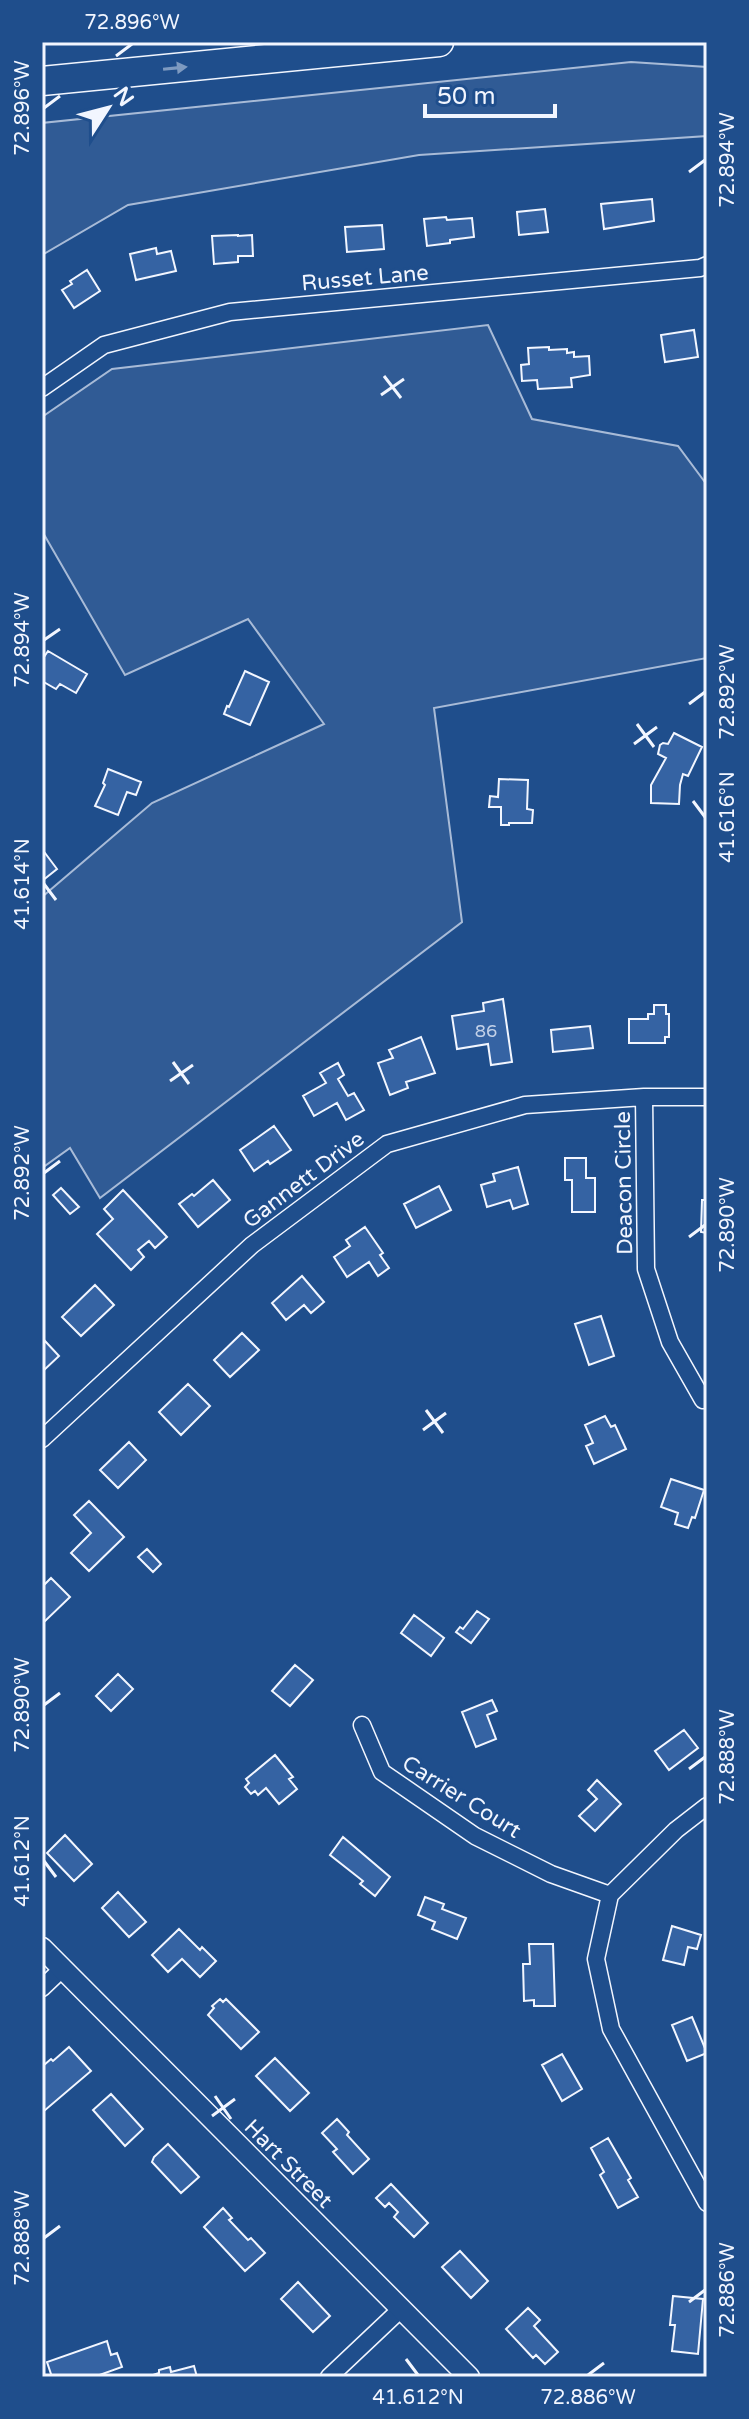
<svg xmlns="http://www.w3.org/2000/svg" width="749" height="2419" font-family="'Varela Round',sans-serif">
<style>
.built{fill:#305b95;stroke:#a8bbd7;stroke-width:2}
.building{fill:#3563a3;stroke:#f2f6ff;stroke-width:2}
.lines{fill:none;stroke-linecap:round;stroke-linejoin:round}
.minor-casing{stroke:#f2f6ff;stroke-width:19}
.tertiary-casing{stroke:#f2f6ff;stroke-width:23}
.motorway-casing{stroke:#f2f6ff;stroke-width:31}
.minor{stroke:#1f4e8c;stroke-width:16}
.tertiary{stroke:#1f4e8c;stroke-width:20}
.motorway{stroke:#1f4e8c;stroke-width:28}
.oneway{fill:#7e9ac0}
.ticks{fill:none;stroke:#f2f6ff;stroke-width:3}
.labels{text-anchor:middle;stroke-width:6;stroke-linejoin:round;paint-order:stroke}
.number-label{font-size:18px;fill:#c3d1e8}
.street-label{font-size:22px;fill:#f2f6ff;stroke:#1f4e8c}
.neatline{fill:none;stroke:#f2f6ff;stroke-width:3}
.ticks-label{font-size:20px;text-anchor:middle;fill:#f2f6ff}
</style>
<rect width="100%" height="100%" fill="#1f4e8c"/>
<path class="built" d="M631 62 707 67V136L419 155 128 205 42 255V123Z
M488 325 532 419 678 446 707 485V658L434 708 462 922 100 1198 70 1148 42 1168V897L152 803 324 724 248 619 125 675 42 531V417L112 369Z"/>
<path class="building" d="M652 199 654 221 604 229 601 204Z
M545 209 548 232 519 235 517 212Z
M446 217 447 220 472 218 474 237 450 240V243L427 246 424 219Z
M382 225 384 249 347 252 345 227Z
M238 235V236L252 235 253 256H238V262L214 264 212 236Z
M156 248 157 254 171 251 176 271 136 280 130 254Z
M87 270 100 291 74 308 62 290 72 284 70 281Z
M694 330 698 357 665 362 661 335Z
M549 347V350L567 349V353L574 352V357L589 356 590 375 571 378 572 387 538 389 537 380 522 381 521 365 529 364 528 348Z
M48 651 87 674 76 693 60 684 56 689 42 681V660Z
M245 671 269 682 250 725 224 714 227 706 229 707Z
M674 733 702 747 688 776 683 774 680 785 679 804 651 803V785L666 758 658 754 660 745 663 743 668 744Z
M108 769 141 782 136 795 127 792 118 815 95 806 105 785 103 783Z
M499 779 528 780 527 809 533 810 532 823H509V825H501V807H489L490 796 498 797Z
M42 849 57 869 42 881Z
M503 999 512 1062 491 1065 488 1044 457 1049 452 1016 484 1011 483 1003Z
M654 1005H666V1014H669V1037H665V1043H629V1019H648V1014H654Z
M590 1026 593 1048 553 1052 551 1030Z
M421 1037 435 1073 406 1082 408 1088 390 1095 378 1063 393 1058 389 1050Z
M338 1063 344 1075 338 1079 348 1096 354 1093 364 1110 346 1120 337 1103 314 1116 303 1096 326 1083 320 1073Z
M274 1126 291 1150 270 1164 268 1161 254 1171 240 1150Z
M565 1158H586V1178H595V1212H572V1180H565Z
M518 1167 528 1204 513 1209 510 1200 487 1207 481 1185 495 1181 493 1174Z
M213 1180 230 1200 198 1227 179 1204 192 1194 194 1196Z
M707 1184V1233L701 1232 702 1200H707Z
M439 1186 451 1210 416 1228 404 1204Z
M61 1188 79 1207 70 1214 53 1195Z
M123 1190 167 1237 155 1248 149 1241 138 1250 144 1257 131 1270 97 1234 113 1219 104 1209Z
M365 1227 383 1253 380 1255 389 1268 378 1276 369 1262 347 1277 334 1257 350 1246 346 1240Z
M302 1276 324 1302 311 1313 304 1305 286 1320 272 1303Z
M95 1285 114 1305 81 1336 62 1317Z
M601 1316 614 1356 589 1365 575 1324Z
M242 1333 259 1350 230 1377 214 1360Z
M45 1341 59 1356 42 1372V1344Z
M188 1384 210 1406 181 1435 159 1412Z
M605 1416 611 1427 615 1425 626 1449 594 1464 586 1446 593 1443 585 1425Z
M129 1442 146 1460 118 1488 100 1470Z
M671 1479 704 1490 695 1518 692 1517 688 1528 675 1524 678 1513 661 1507Z
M89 1501 124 1537 89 1571 71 1553 91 1533 74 1515Z
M147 1549 161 1564 153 1572 138 1557Z
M51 1578 70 1597 42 1624V1587Z
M477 1611 489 1619 471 1643 456 1632 460 1627 463 1629Z
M414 1615 444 1638 431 1656 401 1633Z
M295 1665 313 1680 290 1706 272 1691Z
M118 1674 133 1689 111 1711 96 1696Z
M492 1700 497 1711 487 1715 496 1739 476 1747 462 1712Z
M684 1730 698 1748 669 1770 655 1751Z
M275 1755 293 1777 289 1779 297 1789 279 1804 266 1788 258 1795 255 1791 251 1794 245 1787 249 1783 246 1779Z
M597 1780 621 1804 595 1831 579 1816 597 1799 588 1790Z
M65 1835 92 1864 74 1881 47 1853Z
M343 1837 390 1877 375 1896 360 1884 363 1881 330 1855Z
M118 1892 146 1922 129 1937 102 1908Z
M425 1897 444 1904 442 1909 466 1918 457 1939 432 1929 435 1922 418 1915Z
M672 1926 701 1935 697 1949 688 1947 684 1965 663 1960Z
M179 1929 200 1950 202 1947 216 1961 200 1977 182 1959 168 1972 152 1955Z
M529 1944H553L555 2006H534V2000L524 2001 523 1964H530Z
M220 1999 223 2002 226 1999 259 2032 241 2049 208 2015 214 2008 212 2006Z
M692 2017 707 2053 687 2061 672 2025Z
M69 2047 91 2071 44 2111 42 2109 44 2065 51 2059 53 2061Z
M562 2054 582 2089 562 2101 542 2065Z
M275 2058 309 2093 290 2111 256 2076Z
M111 2094 143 2129 125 2146 93 2110Z
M337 2119 349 2132 347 2135 369 2159 353 2174 333 2152 337 2149 322 2133Z
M608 2138 631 2178 628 2180 638 2197 618 2208 600 2175 604 2172 591 2148Z
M168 2144 199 2177 181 2193 152 2162 154 2157Z
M391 2184 428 2223 414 2237 394 2217 398 2212 389 2203 385 2207 376 2198Z
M223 2208 232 2218 229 2220 248 2240 251 2238 265 2253 245 2271 204 2227Z
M460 2251 488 2281 471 2298 442 2267Z
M298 2282 330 2316 313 2332 281 2299Z
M673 2296 703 2299 698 2354 672 2351 675 2325H670Z
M528 2308 540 2320 534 2326 558 2352 545 2364 536 2355 533 2358 506 2329Z
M107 2341 111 2355 117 2353 122 2367 94 2377H52L47 2362Z
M194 2366 197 2377H153V2375L159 2373V2370L170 2367 171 2372Z"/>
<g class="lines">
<defs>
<path id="minor" d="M42 388 104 345 230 312 700 268 707 265
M644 1097 646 1269 670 1342 703 1400
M42 1439 252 1245 387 1144 525 1105 644 1097H707
M362 1725 382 1772 475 1836 551 1874 610 1895
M707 1806 676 1830 610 1895 596 1959 611 2029 707 2203
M42 1988 62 1969
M329 2377 401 2309"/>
<path id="tertiary" d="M42 1948 469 2377"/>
<path id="motorway" d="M42 81 439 42"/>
</defs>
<use href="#minor" class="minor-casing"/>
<use href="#tertiary" class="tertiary-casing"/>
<use href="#motorway" class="motorway-casing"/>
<use href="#minor" class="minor"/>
<use href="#tertiary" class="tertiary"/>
<use href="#motorway" class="motorway"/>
</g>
<defs><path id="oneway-solid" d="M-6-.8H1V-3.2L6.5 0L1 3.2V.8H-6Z" transform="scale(2)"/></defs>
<use class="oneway" href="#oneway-solid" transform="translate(175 68) rotate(-6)"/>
<path class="ticks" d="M116 56 132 44M44 108 60 96M689 172 705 160M384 376 401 398M381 395 404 379M44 640 60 629M689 704 705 692M637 724 654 747M634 744 657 727M693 801 705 817M44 884 56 900M173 1062 189 1084M170 1081 193 1065M44 1173 60 1161M689 1237 705 1225M426 1410 443 1433M423 1430 446 1413M44 1705 60 1693M689 1769 705 1757M44 1861 56 1877M215 2096 231 2119M212 2116 235 2099M44 2238 60 2226M689 2302 705 2290M406 2359 418 2375M588 2375 604 2363"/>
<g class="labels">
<g class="number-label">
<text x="486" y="1037">86</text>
</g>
<g class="street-label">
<text transform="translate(365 277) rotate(-5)" y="8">Russet Lane</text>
<text transform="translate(303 1179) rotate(-37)" y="8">Gannett Drive</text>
<text transform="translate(623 1183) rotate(-91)" y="8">Deacon Circle</text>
<text transform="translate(462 1796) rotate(32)" y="8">Carrier Court</text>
<text transform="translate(289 2163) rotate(45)" y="8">Hart Street</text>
</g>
</g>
<rect width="749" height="2419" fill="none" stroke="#1f4e8c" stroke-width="88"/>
<g transform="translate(108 108) rotate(54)" stroke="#1f4e8c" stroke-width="6" paint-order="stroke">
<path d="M0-6L14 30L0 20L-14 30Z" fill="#f2f6ff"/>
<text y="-12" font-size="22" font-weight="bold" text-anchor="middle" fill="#f2f6ff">N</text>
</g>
<path d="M425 104v12h130v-12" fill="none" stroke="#f2f6ff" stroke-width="4"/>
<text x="437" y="104" font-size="24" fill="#f2f6ff" stroke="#1f4e8c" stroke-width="6" paint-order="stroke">50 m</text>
<rect x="44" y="44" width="661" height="2331" class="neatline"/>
<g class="ticks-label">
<text x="132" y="29">72.896°W</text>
<text transform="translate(22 108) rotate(-90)" y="7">72.896°W</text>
<text transform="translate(727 160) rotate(-90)" y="7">72.894°W</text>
<text transform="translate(22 640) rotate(-90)" y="7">72.894°W</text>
<text transform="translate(727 692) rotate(-90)" y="7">72.892°W</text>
<text transform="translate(727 817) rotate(-90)" y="7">41.616°N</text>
<text transform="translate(22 884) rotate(-90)" y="7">41.614°N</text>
<text transform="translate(22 1173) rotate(-90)" y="7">72.892°W</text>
<text transform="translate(727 1225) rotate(-90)" y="7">72.890°W</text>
<text transform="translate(22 1705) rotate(-90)" y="7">72.890°W</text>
<text transform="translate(727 1757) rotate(-90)" y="7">72.888°W</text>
<text transform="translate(22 1861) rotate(-90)" y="7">41.612°N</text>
<text transform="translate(22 2238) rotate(-90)" y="7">72.888°W</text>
<text transform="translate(727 2290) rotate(-90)" y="7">72.886°W</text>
<text x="418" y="2404">41.612°N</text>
<text x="588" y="2404">72.886°W</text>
</g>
</svg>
